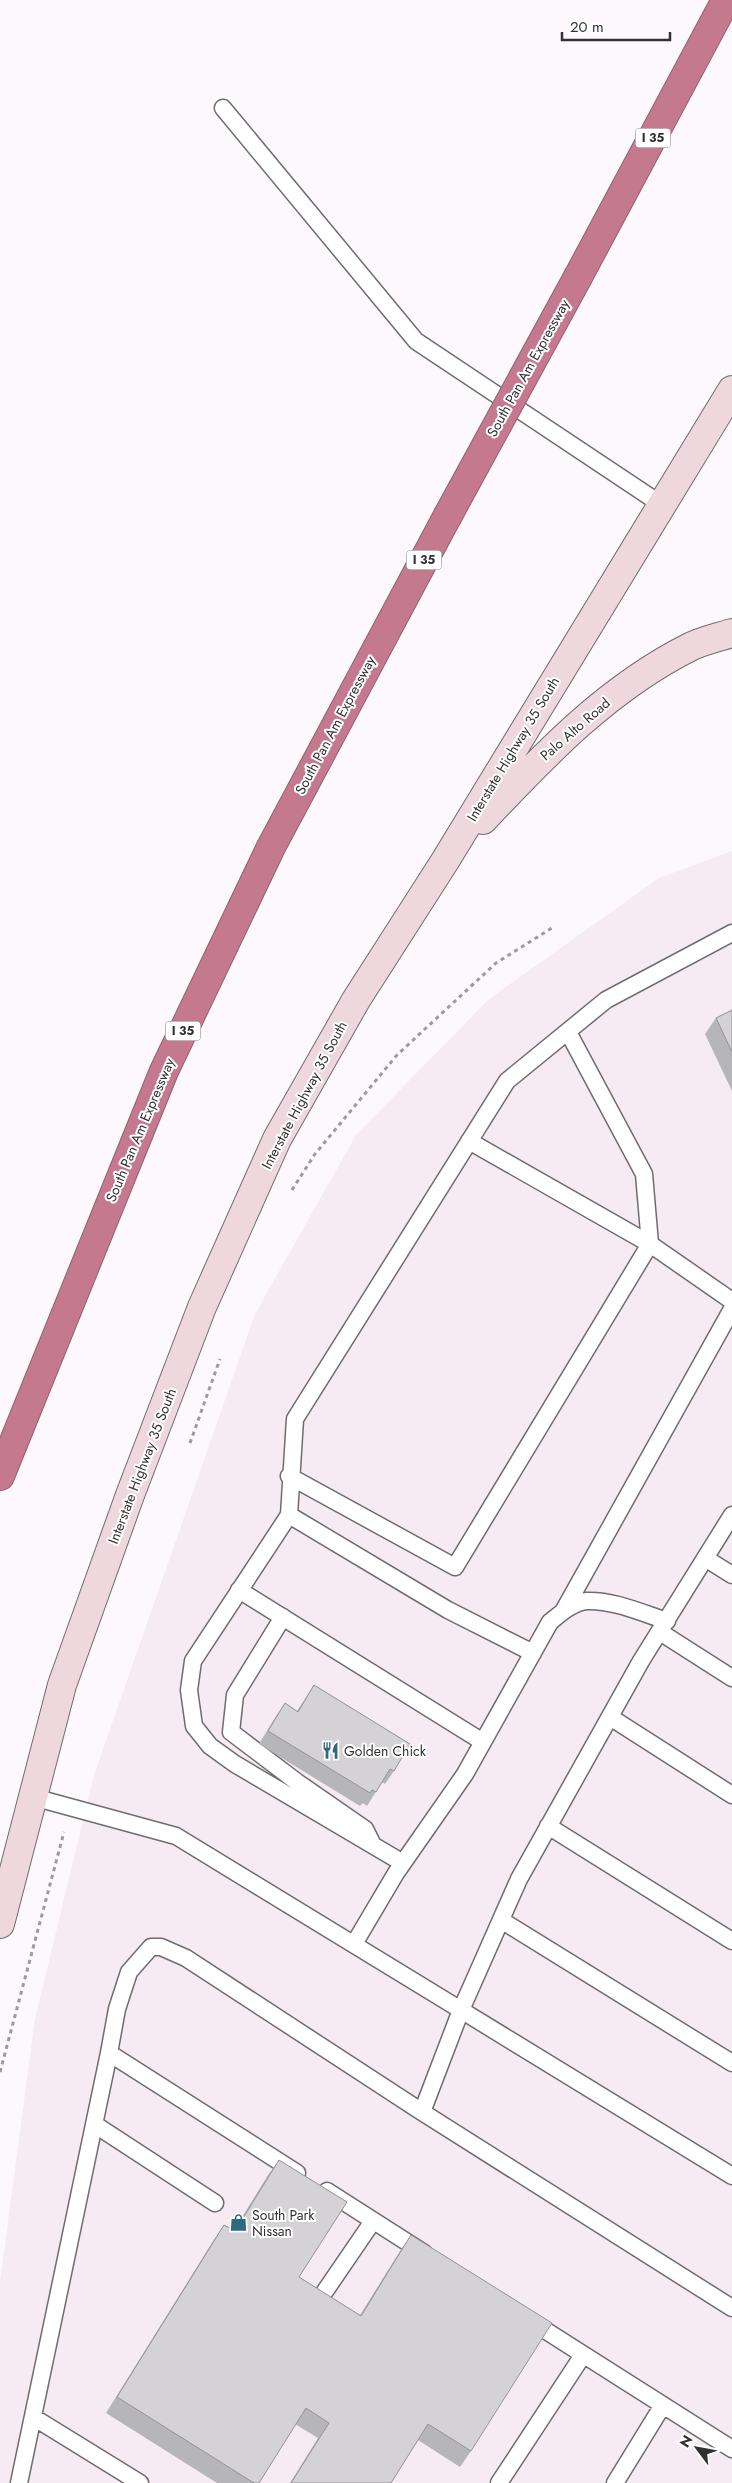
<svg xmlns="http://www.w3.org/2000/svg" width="732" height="2483" font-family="Jost,sans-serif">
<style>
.built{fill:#f6ebf2}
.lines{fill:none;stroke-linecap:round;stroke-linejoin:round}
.lane-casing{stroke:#706c6e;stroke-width:19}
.secondary-casing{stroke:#706c6e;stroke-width:30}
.highway-casing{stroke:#92606e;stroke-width:30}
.path{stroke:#9c9a9c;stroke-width:3;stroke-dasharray:4 4;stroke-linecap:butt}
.lane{stroke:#fff;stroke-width:16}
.secondary{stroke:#eed7dd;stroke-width:28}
.highway{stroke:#c5798f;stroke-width:28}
.highway-bridge-casing{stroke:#92606e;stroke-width:30;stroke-linecap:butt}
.highway-bridge{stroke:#c5798f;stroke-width:28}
.wall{fill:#b6b5b7}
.building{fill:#d4d2d5;stroke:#949395}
.labels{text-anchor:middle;stroke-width:4;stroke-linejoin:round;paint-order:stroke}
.shield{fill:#fff;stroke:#706f70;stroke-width:1}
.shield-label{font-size:12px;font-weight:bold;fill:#323132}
.street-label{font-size:14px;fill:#323132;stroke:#fff}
.poi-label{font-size:14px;fill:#323132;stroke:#fff;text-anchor:start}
</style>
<rect width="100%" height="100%" fill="#fcf8fb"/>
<path class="built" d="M732 851V2483H0V2282L35 2019 94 1775 255 1314 356 1135 489 999 659 878Z"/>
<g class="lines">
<defs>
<path id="lane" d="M223 108 416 341 662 505
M568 1032 644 1174 650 1244 732 1301
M289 1476 455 1567 650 1244 469 1141
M289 1515 295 1419 507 1081 606 1000 732 933
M732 1515 641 1661 519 1879 461 2010 732 2176
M705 1558 732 1575
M239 1590 483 1742
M564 1610 732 1309
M283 1617 235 1695 231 1732 297 1782 365 1829 371 1841
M660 1632 732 1678
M610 1717 732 1795
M33 1797 176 1836 461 2010 422 2112 732 2308
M548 1826 732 1941
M403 1863 235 1764 210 1746 194 1726 189 1690 193 1661 289 1515 448 1610 533 1653
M501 1920 732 2063
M354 1944 396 1873 465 1774 550 1622C560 1614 573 1602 587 1601 613 1600 642 1613 667 1621
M109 2053 117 2009 129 1972 151 1947H161L186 1958 422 2112
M94 2124 215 2203
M327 2191 424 2253
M319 2300 373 2221
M529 2320 732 2449
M33 2417 140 2483
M19 2483 109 2053 297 2173
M499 2483 583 2355
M615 2483 663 2405"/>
<path id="secondary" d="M483 820C545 754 609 687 692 646 705 640 719 637 732 633
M0 1924 62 1685 130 1495 202 1307 277 1139 356 1000 445 861 732 390"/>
<path id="highway" d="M579 275 726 0
M0 1476 164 1071 271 847 447 517"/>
</defs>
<use href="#lane" class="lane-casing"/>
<use href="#secondary" class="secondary-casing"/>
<use href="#highway" class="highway-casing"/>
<path class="path" d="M292 1190 315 1154 397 1055 496 963 555 926
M190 1443 220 1359
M0 2072 64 1832"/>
<use href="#lane" class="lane"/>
<use href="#secondary" class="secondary"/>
<use href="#highway" class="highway"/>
<defs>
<path id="highway-bridge" d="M447 517 579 275"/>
</defs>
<use href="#highway-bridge" class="highway-bridge-casing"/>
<use href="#highway-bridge" class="highway-bridge"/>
</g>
<path class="wall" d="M732 1010V1091L705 1034 716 1018Z
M314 1685 394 1771 385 1784 382 1782 367 1806 363 1803 360 1806 259 1744 276 1716 285 1703 297 1711Z
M279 2160 299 2277 360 2315 400 2251 411 2235 471 2451 460 2467 418 2440 391 2483H290L318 2438 295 2424 259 2483H217L106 2413 213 2241 224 2225 234 2230 268 2175Z"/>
<path class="building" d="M732 1010V1052L716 1018Z
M314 1685 410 1744 394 1771 390 1769 376 1792 372 1790 370 1793 268 1731 285 1703 298 1712Z
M279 2160 347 2202 299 2277 361 2316 411 2235 552 2323 471 2451 428 2424 391 2483H291L329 2423 306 2408 259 2483H254L117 2397 224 2225 235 2231Z"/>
<defs>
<symbol id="restaurant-bare" viewBox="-9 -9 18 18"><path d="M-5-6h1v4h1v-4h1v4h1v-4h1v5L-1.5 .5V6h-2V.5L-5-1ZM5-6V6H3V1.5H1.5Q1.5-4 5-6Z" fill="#306882" stroke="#fff" stroke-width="2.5" paint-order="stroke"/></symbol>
<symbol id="shop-bare" viewBox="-9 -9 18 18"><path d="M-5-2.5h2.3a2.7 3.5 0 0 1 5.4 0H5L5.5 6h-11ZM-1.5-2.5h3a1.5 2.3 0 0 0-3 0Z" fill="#306882" stroke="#fff" stroke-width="2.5" paint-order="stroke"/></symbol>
</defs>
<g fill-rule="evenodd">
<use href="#restaurant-bare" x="318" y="1738" width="25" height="25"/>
<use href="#shop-bare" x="226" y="2210" width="25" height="25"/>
</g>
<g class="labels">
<g class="shield">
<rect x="635.5" y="128.5" width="35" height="19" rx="4"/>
<rect x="406.5" y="550.5" width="35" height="19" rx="4"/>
<rect x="165.5" y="1021.5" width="35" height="19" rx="4"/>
</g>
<g class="shield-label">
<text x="653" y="142">I 35</text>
<text x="424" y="564">I 35</text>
<text x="183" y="1035">I 35</text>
</g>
<g class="street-label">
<text transform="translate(528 368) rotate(-61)" y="5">South Pan Am Expressway</text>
<text transform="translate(335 725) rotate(-62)" y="5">South Pan Am Expressway</text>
<text transform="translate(575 729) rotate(-41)" y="5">Palo Alto Road</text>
<text transform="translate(513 749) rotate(-59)" y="5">Interstate Highway 35 South</text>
<text transform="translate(304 1095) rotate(-62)" y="5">Interstate Highway 35 South</text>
<text transform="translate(140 1130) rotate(-67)" y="5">South Pan Am Expressway</text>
<text transform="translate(142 1466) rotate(-69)" y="5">Interstate Highway 35 South</text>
</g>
<g class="poi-label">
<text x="344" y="1756">Golden Chick</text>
<text x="252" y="2220">South Park<tspan x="252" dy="16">Nissan</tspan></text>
</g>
</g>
<g transform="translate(697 2448) rotate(302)" stroke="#ffffff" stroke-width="4" paint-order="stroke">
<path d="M0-4L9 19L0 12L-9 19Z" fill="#323132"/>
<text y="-8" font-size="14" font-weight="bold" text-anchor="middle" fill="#323132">N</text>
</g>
<path d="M562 32v8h108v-8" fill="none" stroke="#323132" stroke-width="2.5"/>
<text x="570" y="32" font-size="15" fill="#323132" stroke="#ffffff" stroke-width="4" paint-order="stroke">20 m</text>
</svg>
